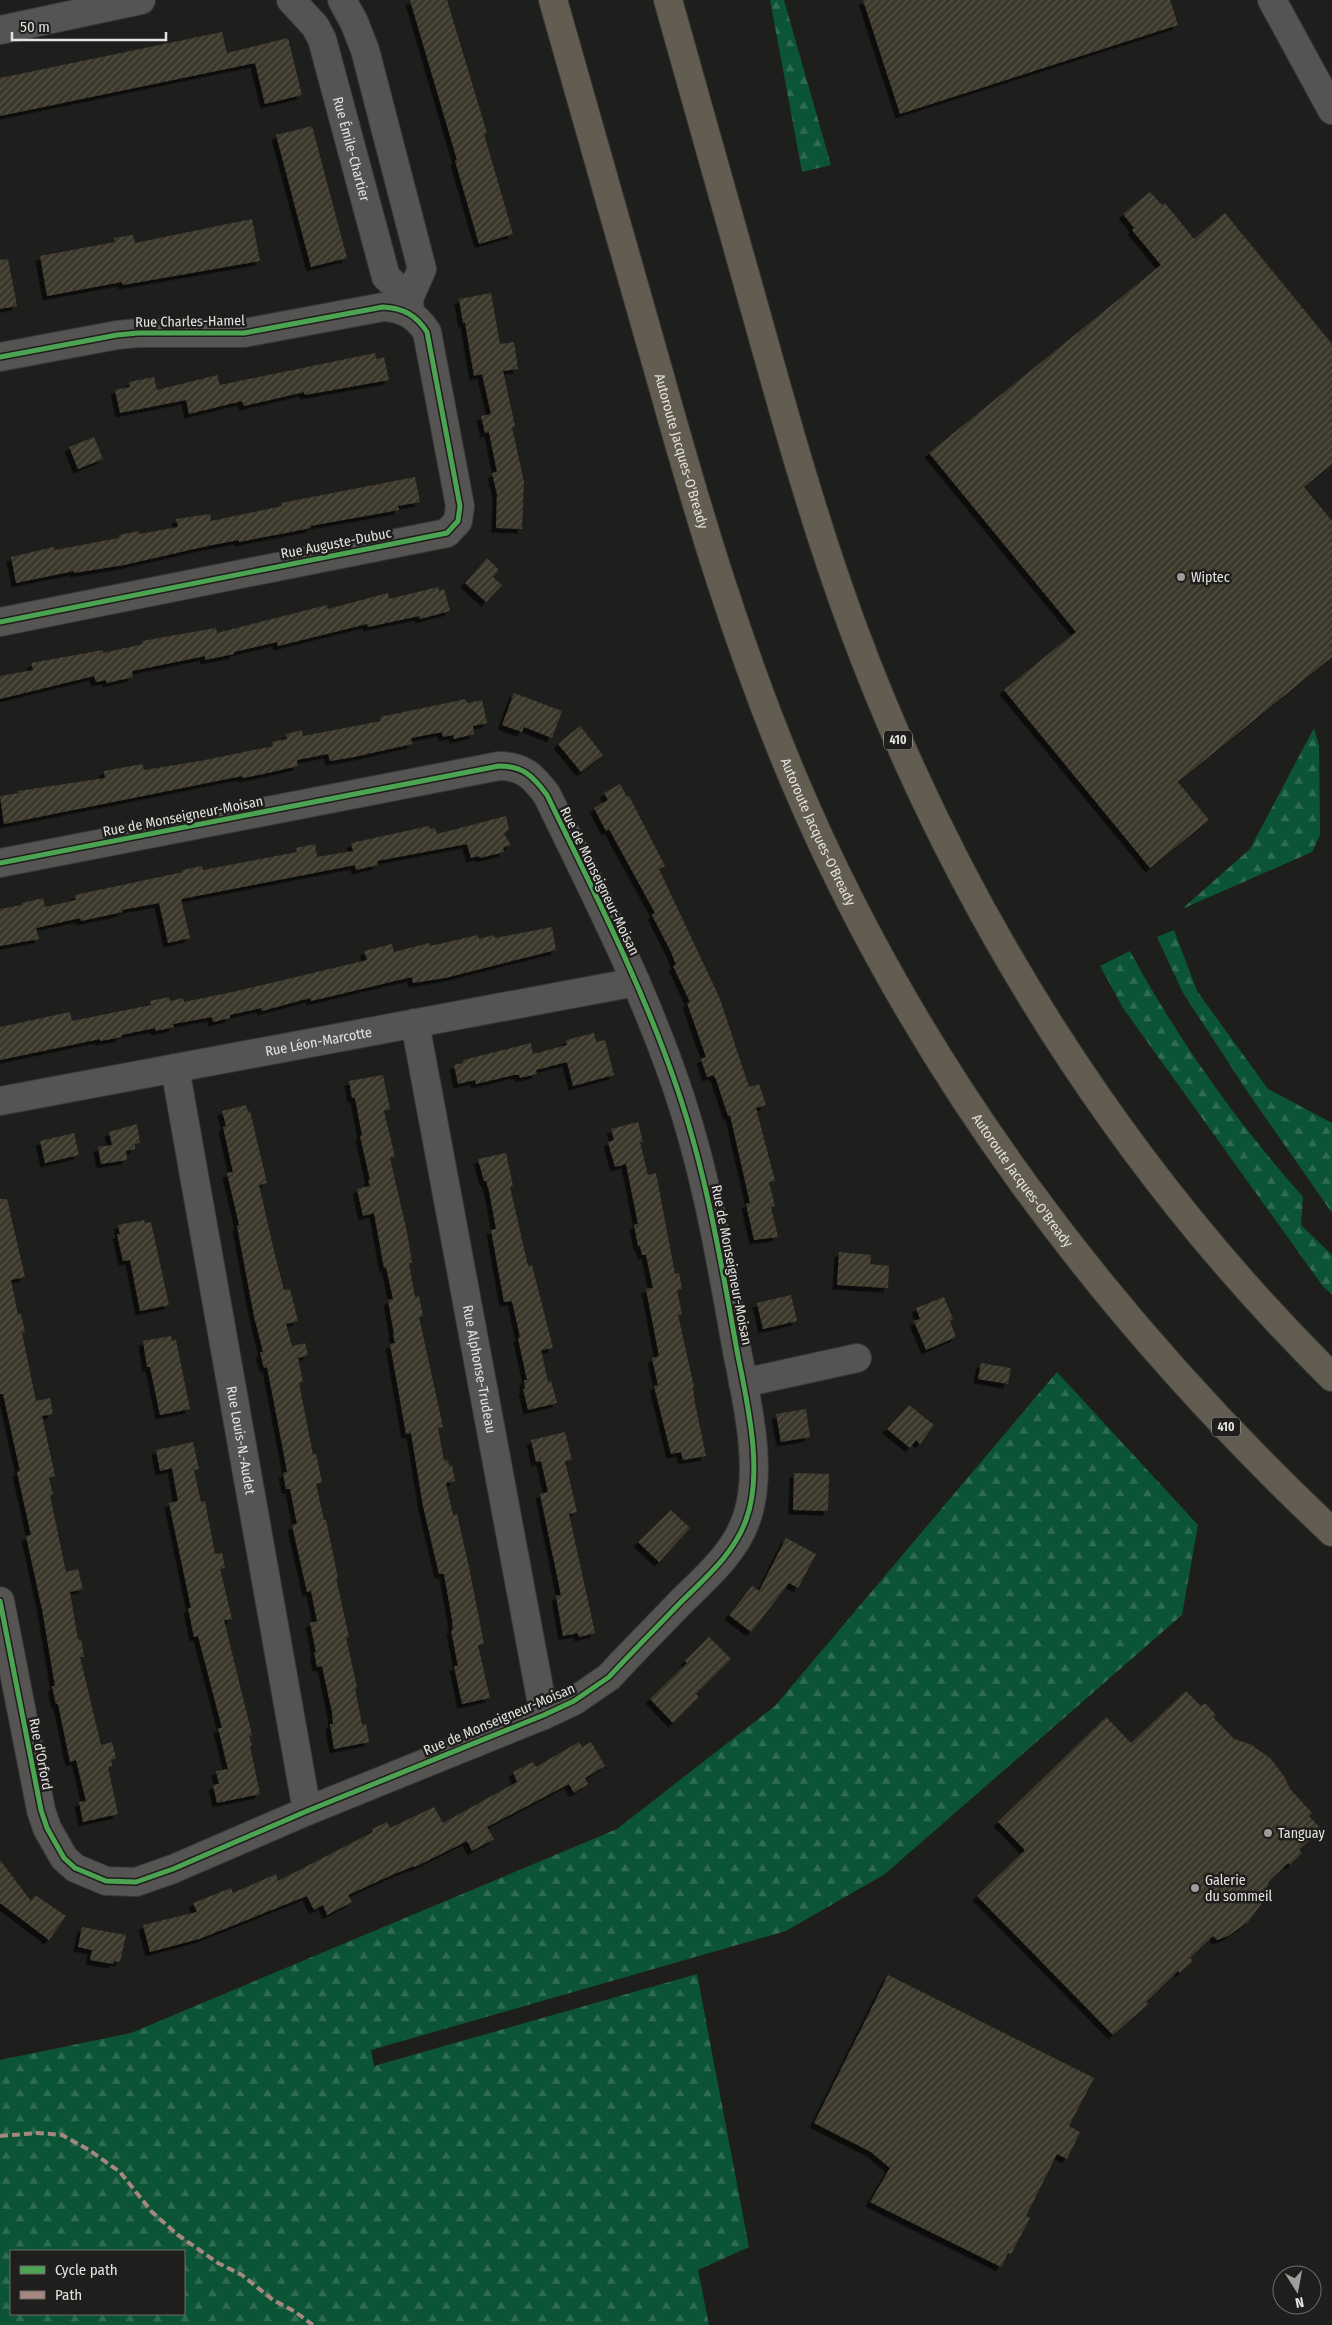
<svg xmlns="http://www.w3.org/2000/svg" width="1332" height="2325" font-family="'Fira Sans Condensed',sans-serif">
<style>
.forest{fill:url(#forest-firs);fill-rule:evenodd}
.building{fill:url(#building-hatch);filter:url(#shadow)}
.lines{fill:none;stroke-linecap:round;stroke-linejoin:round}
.minor-casing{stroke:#383836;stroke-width:30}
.highway-casing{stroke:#383836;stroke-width:30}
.minor{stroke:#555453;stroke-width:28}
.highway{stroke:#625d50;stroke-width:28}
.quiet{stroke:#a5887d;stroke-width:4;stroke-dasharray:8 4;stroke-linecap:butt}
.cycleway-casing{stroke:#1f1e1c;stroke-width:8}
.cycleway{stroke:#4ca352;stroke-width:5}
.poi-dot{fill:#9f9e9c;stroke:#1f1e1c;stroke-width:2}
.labels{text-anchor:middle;stroke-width:5;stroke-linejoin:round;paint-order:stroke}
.shield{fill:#1f1e1c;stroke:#a9a8a6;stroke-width:1}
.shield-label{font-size:12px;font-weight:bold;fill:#e4e3e1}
.street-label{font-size:14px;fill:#e4e3e1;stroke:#1f1e1c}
.poi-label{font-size:14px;fill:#e4e3e1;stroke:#1f1e1c;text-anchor:start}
</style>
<defs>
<pattern id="forest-firs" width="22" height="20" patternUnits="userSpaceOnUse" patternTransform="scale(1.25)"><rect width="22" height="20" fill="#0c5436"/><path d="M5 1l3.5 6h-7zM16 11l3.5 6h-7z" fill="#2f6c53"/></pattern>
<pattern id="building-hatch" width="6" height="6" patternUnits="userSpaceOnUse" patternTransform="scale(1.25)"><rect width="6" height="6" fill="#3b372c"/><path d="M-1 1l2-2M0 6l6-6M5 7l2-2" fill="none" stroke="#57544a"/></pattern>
<filter id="shadow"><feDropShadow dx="-4.5" dy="4.5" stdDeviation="0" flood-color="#0009"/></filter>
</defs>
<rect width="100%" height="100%" fill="#1e1e1d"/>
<path class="forest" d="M770 0H784L831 165 802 172Z
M1314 728 1319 746 1320 835 1312 852 1182 909 1250 849Z
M1174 930 1197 991 1268 1089 1332 1123V1213L1249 1094 1183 993 1157 937Z
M1130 951C1178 1040 1236 1121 1303 1197L1301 1225 1332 1255V1295L1322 1285 1123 1008 1100 966Z
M1057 1372 1198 1525 1182 1615 885 1874 786 1931 371 2050 374 2066 697 1974 749 2247 698 2270 709 2325H0V2060L131 2033 617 1829 775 1706ZM11 2251H184V2314H11Z"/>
<path class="building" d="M410 0H447L487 133 484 134 513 234 479 244 455 161 457 160Z
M863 0H1170L1178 25 900 114Z
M222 32 227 53 288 38 302 95 265 104 255 63 0 116V78Z
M312 126 347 258 311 267 276 135Z
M1150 192 1162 205 1165 203 1194 239 1225 213 1332 344V464L1304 487 1332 521V657L1178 782 1209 820 1150 868 1004 690 1076 632 929 453 1161 265 1132 230 1134 228 1123 214Z
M252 219 260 261 123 285 122 282 47 296 40 256 115 242 114 238 133 235 135 243Z
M8 259 17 306 0 309V260Z
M491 293 500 344 514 342 518 369 503 371 515 426 512 427 524 482 522 529 496 528 497 494 492 473 497 472 489 432 485 433 481 416 491 414 482 374 474 376 465 322 463 323 459 299Z
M375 353 376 359 384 357 389 380 305 395 304 392 244 406 242 401 189 414 186 400 120 413 115 390 130 387 129 382 154 377 157 390 217 375 220 385Z
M94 437 103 459 78 469 69 447Z
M415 477 420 502 398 506 399 510 310 526 311 528 239 542V540L207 546 124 565 74 573V571L16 583 11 557 54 547 55 550 119 538V535L139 531V534L178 527 176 519 210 514 211 521 282 506 281 503Z
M487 558 499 570 493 577 502 585 486 602 465 583Z
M438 587 439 591 444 589 450 611 420 619 419 616 368 627 367 624 278 646 277 642 234 652V654L205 660V656L132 671 133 677 107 683 106 680 96 682 94 676 0 699V676L33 670 31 663 103 650V653L143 644 142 641 216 628 217 633 327 605 328 609 388 593 389 599Z
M514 693 562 711 552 738 524 727 522 732 502 725Z
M466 699 467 703 482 700 487 723 473 726 474 734 454 739 453 735 443 737 442 732 411 738 412 744 354 757 330 761 328 754 297 760 298 766 263 774 243 778 242 776 4 824 0 796 19 793 18 791 105 778 104 771 142 764 144 770 200 761 273 746 272 742 287 739 286 734 302 730 303 736 381 721 380 717Z
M580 726 603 755 581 772 558 744Z
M620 784 627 797 629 796 665 866 659 869 720 999 749 1087 759 1084 766 1105 756 1108 775 1181 769 1182 775 1206 771 1207 778 1237 754 1240 746 1204 750 1203 730 1115 728 1116 716 1079 713 1075 707 1077 701 1059 706 1057 687 1003 690 1002 673 966 676 965 671 952 652 915 655 913 609 829 606 831 594 808 608 800 604 793Z
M506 816 509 829 504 834 511 845 503 847 504 852 480 858 479 856 471 858 467 844 377 861 378 865 356 870 355 865 181 899 190 938 168 943 159 903 122 910 123 912 90 919 81 921 80 918 36 928 39 939 0 946V909L22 905V903L43 898 45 907 76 900 75 895 183 872 182 870 202 866 203 870 297 852 296 848 315 844 317 857 353 851 351 843 429 826 430 829 435 828 437 834Z
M552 927 556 950 445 978 413 983 412 977 311 1001 310 998 262 1011 261 1008 230 1015V1018L213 1022 212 1017 173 1024 174 1027 156 1031 155 1028 121 1035 122 1037 100 1041V1039L0 1060V1027L70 1012 72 1021 151 1005 150 1001 169 997 170 1001 183 998 184 1002 237 991 367 960 364 951 392 944 394 952 429 943 430 946 478 935 479 939 494 935 495 938Z
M594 1033 596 1042 605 1040 614 1075 573 1086 567 1062 536 1070 537 1074 520 1078 519 1075H514L476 1084 475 1080 458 1084 454 1065 463 1063V1060L531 1043 533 1054 567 1045 566 1040Z
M383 1075 390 1109 384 1111 395 1157 390 1158 407 1232 412 1263H409L415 1297 419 1296 423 1316 419 1317 443 1427 438 1428 444 1461 448 1460 449 1466 452 1465 455 1481 446 1483 453 1515 457 1514 469 1567 484 1644 478 1645 490 1698 462 1704 454 1666H458L451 1630H453L452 1619 444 1574H439L423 1506 411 1433 406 1434 390 1344 395 1343 393 1334H394L388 1300 393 1299 386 1267 384 1268 374 1213 363 1216 357 1189 370 1186 368 1180H370L360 1136 362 1135 355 1098H352L349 1081Z
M246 1105 248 1112 250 1111 267 1183 259 1185 274 1251 284 1290 290 1289 298 1321 286 1324 292 1346 305 1343 308 1355 298 1358 303 1382 299 1383 313 1455 316 1454 322 1482 316 1484 324 1520H326L338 1578H336L349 1637 346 1638 357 1687 355 1688 362 1725 366 1724 369 1742 334 1749 330 1724H333L332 1712 322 1666 317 1667 314 1652H316L310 1623 317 1621 311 1591 307 1592 292 1525 297 1524 290 1489H286L283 1473 287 1472 285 1460 267 1367 264 1368 260 1352H263L254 1316 237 1226 239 1225 227 1173 233 1172 223 1127 226 1126 222 1111Z
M638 1122 643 1142H640L648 1175 656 1173 675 1274 679 1273 682 1289 677 1290 682 1314 678 1315 694 1387 693 1388 695 1403 706 1456 683 1460 681 1452 671 1454 654 1386 658 1385 652 1358 659 1356 646 1289 653 1288 646 1255H642L640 1246H638L634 1225 638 1224 626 1164 615 1167 608 1142 614 1140 611 1129Z
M137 1124 140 1143 135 1144V1149L126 1151 127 1160 101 1164 98 1147 112 1145 109 1132Z
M74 1133 79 1155 45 1163 40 1141Z
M506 1153 513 1186 510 1187 528 1266 532 1265 553 1348 541 1350 548 1382 551 1381 557 1403 528 1410 523 1389H525L524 1380H527L518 1338 520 1337 512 1301 504 1302 491 1230 496 1229 489 1191 486 1181H484L478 1159Z
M0 1199H7L25 1277 11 1280 18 1315 21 1314 25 1332 22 1333 36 1401 50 1398 53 1414 42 1416 55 1476 49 1478 53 1494 50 1495 66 1572 78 1569 83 1589 70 1592 78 1640 81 1639 84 1657H80L101 1745 112 1742 116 1758 111 1760 112 1766 108 1767 118 1814 83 1822 79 1802 86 1801 76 1760 70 1762 58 1704H56L52 1686H55L42 1609 26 1536 31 1535 17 1472 20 1471 3 1394H0Z
M144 1220 145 1223 151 1222 169 1305 140 1311 130 1260 123 1261 117 1234H120L118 1225Z
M839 1252 871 1255 870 1264 889 1266 888 1288 837 1285Z
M791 1295 797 1321 763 1329 757 1303Z
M944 1297 953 1319 950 1321 956 1337 926 1350 914 1321 920 1319 916 1308Z
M171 1336 172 1341 176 1340 190 1409 160 1415 150 1367H147L143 1341Z
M981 1363 1011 1368 1008 1384 978 1379Z
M909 1405 934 1425 920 1444 916 1440 910 1448 887 1429Z
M806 1409 810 1437 781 1442 776 1414Z
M565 1432 572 1460 565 1461 577 1512 569 1514 595 1633 579 1637 578 1633 563 1636 556 1596 561 1595 540 1494 548 1492 541 1461 536 1462 531 1440Z
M193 1442 199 1469 194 1470 201 1502 205 1501 215 1554 222 1553 225 1568 220 1569 232 1619 224 1620 252 1735 249 1736 252 1745 250 1746 260 1794 217 1803 213 1785 219 1784 216 1771 228 1769 218 1728H222L198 1636 194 1637 188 1608H191L169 1503 178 1501 172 1468 160 1471 156 1450Z
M794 1473 829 1474 828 1511 793 1510Z
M671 1510 690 1528 659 1562 638 1542Z
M786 1538 816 1554 798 1588 789 1583 751 1632 729 1615 752 1586 759 1591Z
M709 1637 731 1659 696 1694 699 1697 673 1723 650 1699 687 1663 685 1661Z
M1186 1691 1201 1706 1205 1703 1216 1715 1213 1717 1234 1739 1250 1744 1270 1758 1284 1776 1290 1789 1312 1813 1309 1816 1321 1829 1299 1850 1302 1853 1290 1865 1288 1863 1269 1881 1262 1903 1248 1922 1228 1936 1217 1940 1213 1936 1190 1958 1193 1961 1180 1973 1178 1971 1146 2002 1148 2004 1113 2035 977 1896 1025 1850 998 1822 1106 1717 1131 1743Z
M579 1742 582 1747 591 1742 605 1766 585 1778 588 1784 574 1793 569 1784 487 1827 494 1839 472 1851 467 1841 415 1867 414 1866 392 1875 348 1895 352 1902 327 1915 323 1905 314 1910 307 1896 199 1939 150 1952 143 1925 197 1912 193 1903 231 1888 233 1893 276 1874 278 1881 373 1832 372 1829 387 1822 390 1828 434 1807 443 1823 517 1782 513 1772 533 1762 536 1767Z
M0 1860 31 1901 35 1895 66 1916 49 1940 0 1903Z
M82 1927 126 1935 120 1962 114 1961 113 1964 90 1960 92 1950 78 1947Z
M888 1975 1094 2078 1069 2126 1080 2132 1067 2159 1057 2154 1026 2216 1030 2218 1011 2254 1008 2253 1001 2267 870 2202 890 2168 871 2152 814 2123Z"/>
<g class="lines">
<defs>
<g id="minor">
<path id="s1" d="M291 0 315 26 322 39 386 277 409 298"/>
<path d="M342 0 354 22 365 50 422 269 409 298 410 313"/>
<path d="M1272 0 1332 110"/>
<path d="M0 30 141 0"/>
<path d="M0 357 117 335 138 333H244L383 307C403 308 416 315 427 332L460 506 458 521 447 533 0 622"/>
<path d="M0 863 499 766C523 766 533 776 547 795 593 890 642 985 676 1085 706 1172 721 1261 737 1351 747 1401 764 1472 746 1520 734 1554 705 1578 680 1603 656 1628 632 1652 609 1677L574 1701 544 1715 307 1811 173 1869 136 1882 106 1881 75 1868 64 1858 47 1828 41 1810 0 1601"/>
<path id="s2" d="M415 1023 544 1715"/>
<path id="s3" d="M175 1068 307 1811"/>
<path id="s4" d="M0 1101 636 982"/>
<path d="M743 1383 857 1358"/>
</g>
<g id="highway">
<path id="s5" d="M553 0C589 127 625 254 661 380 699 516 739 650 794 780 915 1067 1106 1319 1332 1532"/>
<path d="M668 0C700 113 731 225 763 338 790 435 818 533 853 628 957 908 1119 1166 1332 1377"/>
</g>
</defs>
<use href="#minor" class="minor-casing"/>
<use href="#highway" class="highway-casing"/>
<use href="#minor" class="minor"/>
<use href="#highway" class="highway"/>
<path class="quiet" d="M0 2136 37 2133 62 2135 89 2150 120 2172 152 2212 178 2235 218 2263 242 2275 273 2300 294 2311 313 2325"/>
<defs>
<path id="cycleway" d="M0 357 117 335 138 333H244L383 307C403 308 416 315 427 332L460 506 458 521 447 533 0 622
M0 863 499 766C523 766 533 776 547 795 593 890 642 985 676 1085 706 1172 721 1261 737 1351 747 1401 764 1472 746 1520 734 1554 705 1578 680 1603 656 1628 632 1652 609 1677L574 1701 544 1715 307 1811 173 1869 136 1882 106 1881 75 1868 64 1858 47 1828 41 1810 0 1601"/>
</defs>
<use href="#cycleway" class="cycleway-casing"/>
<use href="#cycleway" class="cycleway"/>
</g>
<g class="poi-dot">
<circle cx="1181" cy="577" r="5"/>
<circle cx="1268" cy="1833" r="5"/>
<circle cx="1195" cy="1888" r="5"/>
</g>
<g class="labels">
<g class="shield">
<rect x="884" y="730.5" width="28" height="19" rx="4"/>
<rect x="1212" y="1417.5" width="28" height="19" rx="4"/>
</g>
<g class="shield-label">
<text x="898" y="744">410</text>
<text x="1226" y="1431">410</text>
</g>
<g class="street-label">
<text dy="5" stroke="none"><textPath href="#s1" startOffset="164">Rue Émile-Chartier</textPath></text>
<text transform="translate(190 321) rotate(-1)" y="5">Rue Charles-Hamel</text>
<text dy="5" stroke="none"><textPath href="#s5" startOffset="469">Autoroute Jacques-O'Bready</textPath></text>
<text transform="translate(336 543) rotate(-11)" y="5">Rue Auguste-Dubuc</text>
<text transform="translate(183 816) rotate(-11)" y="5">Rue de Monseigneur-Moisan</text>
<text dy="5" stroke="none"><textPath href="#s5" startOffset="874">Autoroute Jacques-O'Bready</textPath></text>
<text transform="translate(600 881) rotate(64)" y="5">Rue de Monseigneur-Moisan</text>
<text dy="5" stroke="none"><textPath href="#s4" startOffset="324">Rue Léon-Marcotte</textPath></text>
<text dy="5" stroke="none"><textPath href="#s5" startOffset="1279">Autoroute Jacques-O'Bready</textPath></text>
<text transform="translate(732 1265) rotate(79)" y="5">Rue de Monseigneur-Moisan</text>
<text dy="5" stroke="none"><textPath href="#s2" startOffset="352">Rue Alphonse-Trudeau</textPath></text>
<text dy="5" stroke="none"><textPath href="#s3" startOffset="378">Rue Louis-N.-Audet</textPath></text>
<text transform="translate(499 1719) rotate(-23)" y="5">Rue de Monseigneur-Moisan</text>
<text transform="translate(41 1754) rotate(79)" y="5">Rue d'Orford</text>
</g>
<g class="poi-label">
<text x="1191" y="582">Wiptec</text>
<text x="1278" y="1838">Tanguay</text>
<text x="1205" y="1885">Galerie<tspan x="1205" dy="16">du sommeil</tspan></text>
</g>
</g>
<rect x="10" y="2250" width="175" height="65" fill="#1f1e1c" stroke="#6e6d6b"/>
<rect x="20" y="2266" width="25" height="8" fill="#4ca352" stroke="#6e6d6b"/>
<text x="55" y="2275" font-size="15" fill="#e4e3e1">Cycle path</text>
<rect x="20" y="2291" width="25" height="8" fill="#a5887d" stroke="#6e6d6b"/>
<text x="55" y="2300" font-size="15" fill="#e4e3e1">Path</text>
<g transform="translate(1297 2290) rotate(169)"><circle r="24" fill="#1f1e1c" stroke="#6e6d6b"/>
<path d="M0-4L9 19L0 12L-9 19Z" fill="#9f9e9c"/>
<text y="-8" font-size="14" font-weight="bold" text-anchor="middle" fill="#e4e3e1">N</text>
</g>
<path d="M12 32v8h154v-8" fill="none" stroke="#e4e3e1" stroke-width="2.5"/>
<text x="20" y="32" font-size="15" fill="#e4e3e1" stroke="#1f1e1c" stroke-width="4" paint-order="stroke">50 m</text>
</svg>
